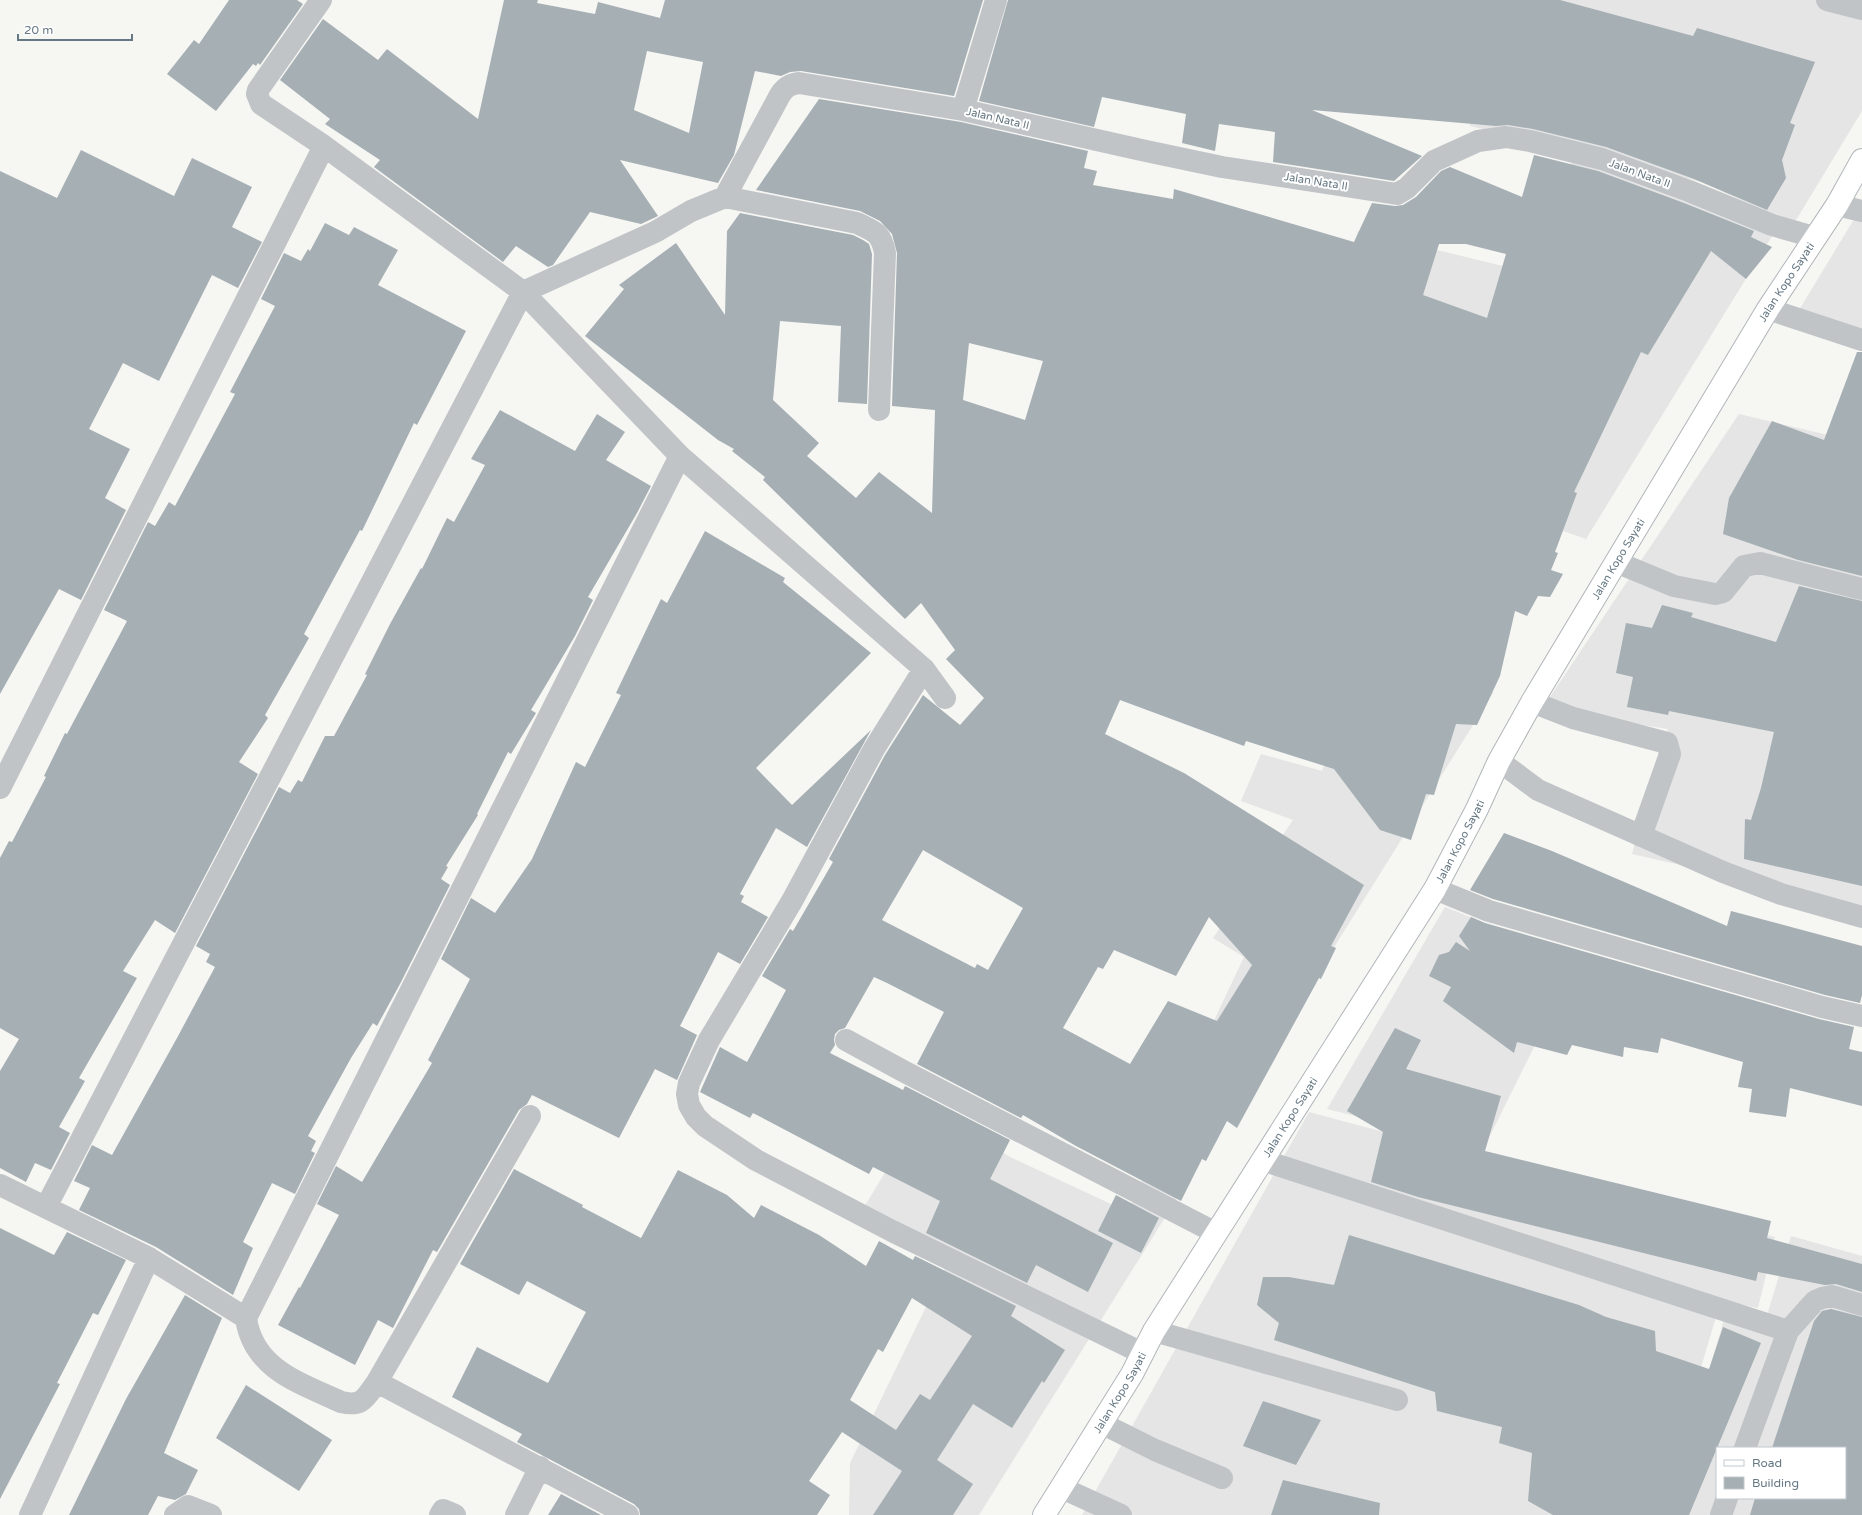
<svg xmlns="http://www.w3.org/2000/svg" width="1862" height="1515" font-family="'Varela Round',sans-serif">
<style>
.built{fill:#e4e5e4;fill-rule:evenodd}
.building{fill:#a6afb4;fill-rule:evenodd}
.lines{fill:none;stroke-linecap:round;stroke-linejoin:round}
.major-casing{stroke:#b1b6ba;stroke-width:24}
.minor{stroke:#c0c4c7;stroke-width:22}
.major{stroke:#fff;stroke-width:22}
.labels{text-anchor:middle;stroke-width:4;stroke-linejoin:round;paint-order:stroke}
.street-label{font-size:11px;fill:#667883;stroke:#fff}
</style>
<rect width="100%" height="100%" fill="#f6f6f3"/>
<path class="built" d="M1251 0H1862V111L1793 225 1702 182 1470 126 1478 60Z
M1572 161 1696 191 1774 233 1586 539 1494 507 1324 341 1358 231 1536 274Z
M1862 206V336L1793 320Z
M1739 414 1862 443V906L1632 854 1668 729 1542 709Z
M1429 666 1493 693 979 1515H849L850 1463 945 1268 863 1209 927 1103 1010 1157 1128 1212 1178 1097 1244 957 1213 938 1293 820 1241 801 1261 754 1322 771 1350 700Z
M1445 907 1577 960 1484 1148 1327 1109Z
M1309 1112 1775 1237 1758 1308 1721 1300 1657 1515H1082Z
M1791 1236 1862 1256V1515H1667L1728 1306 1765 1322ZM1717 1448H1845V1498H1717Z"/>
<path class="building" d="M229 0H297L303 4 260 65 258 63 256 66 253 64 216 111 167 74 194 40 199 44Z
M504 0H538L537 3 595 14 598 2 660 18 665 0H983L954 96 801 71 790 72 781 76 755 71 734 155 718 183 620 160 658 216 641 224 590 212 553 265 548 267 516 246 503 262 374 167 380 160 325 124 330 119 280 80 323 19 378 60 387 49 478 119ZM647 51 703 62 689 133 634 110Z
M1008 0H1560L1693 36 1697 28 1815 62 1790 123 1795 125 1782 160 1786 178 1767 210 1694 179 1606 147 1533 129 1508 125 1496 126 1312 110 1422 156 1394 181 1273 162 1275 132 1219 124 1215 151 1182 143 1186 114 1102 97 1094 127 979 101Z
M819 99 961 122 1088 151 1084 168 1097 171 1093 185 1173 199 1174 189 1354 242 1372 203 1395 206 1403 205 1416 197 1441 171 1450 167 1522 197 1534 155 1598 171 1684 203 1754 231 1751 237 1772 247 1746 279 1711 251 1648 355 1641 352 1574 492 1577 493 1555 552 1558 553 1551 570 1563 574 1550 597 1538 596 1527 616 1515 611 1500 676 1477 725 1456 724 1434 795 1426 794 1411 840 1380 830 1334 769 1246 741 1244 746 1120 700 1105 734 1184 773 1364 885 1331 946 1336 948 1321 979 1319 978 1237 1128 1227 1121 1206 1161 1202 1159 1181 1201 1076 1146 1023 1115 1021 1118 917 1064 944 1012 887 983 874 977 845 1028 839 1030 835 1034 834 1040 835 1045 830 1053 903 1090 905 1086 1010 1140 990 1179 1113 1243 1088 1292 1036 1265 1027 1283 926 1233 940 1201 873 1167 869 1174 753 1113 750 1118 700 1092 720 1047 747 1062 786 990 762 976 790 929 793 931 833 862 829 859 885 755 923 695 960 725 984 698 946 659 955 650 921 603 905 619 763 480 765 477 732 451 734 449 718 440 585 336 624 289 619 285 676 243 725 315 727 231 740 213 853 235 863 240 869 244 872 254 867 404 838 402 841 326 780 321 773 400 819 443 807 456 856 498 879 472 932 513 935 410 892 406 897 253 892 234 880 221 860 211 756 190ZM1439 244H1466L1506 254 1487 318 1423 295ZM969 343 1043 361 1025 420 963 400ZM923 850 1023 908 988 970 977 964 975 968 882 920ZM1209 917 1252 965 1217 1021 1168 1001 1130 1064 1063 1028 1098 967 1103 969 1114 950 1176 976Z
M81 150 174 196 192 158 252 187 232 227 262 242 238 288 212 275 159 381 123 363 89 429 130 449 105 498 126 510 81 600 59 589 0 694V171L57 198Z
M325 223 349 235 354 227 398 250 378 285 466 331 417 425 414 423 362 531 360 530 304 634 309 638 265 715 268 718 239 762 258 774 175 933 155 920 123 971 137 978 79 1078 85 1081 59 1127 70 1133 51 1170 35 1163 26 1182 0 1168V1071L19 1039 0 1028V858L9 841 12 842 46 777 44 776 65 733 67 734 127 621 104 610 148 522 155 526 169 502 175 506 235 394 230 392 275 306 261 299 284 253 301 261 308 249 310 251Z
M1857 352H1862V576L1798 560 1723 534 1729 498 1772 421 1824 440Z
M500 410 575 451 597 414 625 432 606 460 651 486 637 513 588 597 593 600 575 636 531 710 536 713 511 754 508 752 477 814 478 815 446 866 448 867 441 879 450 885 400 984 377 1026 373 1023 351 1058 308 1136 316 1141 311 1151 315 1153 295 1194 272 1183 243 1242 253 1248 233 1295 156 1247 79 1210 90 1188 74 1181 92 1145 112 1155 177 1038 215 967 206 962 210 954 196 946 279 787 290 793 298 780 302 782 325 736H334L367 675 365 674 390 624 421 568 422 569 447 518 454 522 485 465 471 459Z
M705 531 785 578 783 582 871 653 756 768 792 805 871 730 807 847 776 828 740 894 744 896 741 902 768 917 740 964 718 952 680 1026 697 1035 677 1080 655 1069 619 1138 532 1095 527 1104 519 1110 437 1252 433 1250 393 1328 378 1320 355 1365 278 1325 299 1287 300 1288 339 1215 317 1204 336 1166 362 1182 432 1063 428 1060 470 979 441 959 471 898 495 913 532 859 576 762 585 767 621 695 616 693 661 599 667 603Z
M1799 586 1862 601V886L1744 859 1745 819 1751 820 1761 788 1774 732 1669 711 1668 715 1627 707 1633 677 1616 673 1626 623 1652 628 1662 605 1693 613 1691 617 1776 642Z
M1504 833 1552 851 1727 926 1731 911 1862 946V995L1860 1003 1825 995 1493 899 1470 890Z
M1471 917 1485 923 1819 1019 1854 1027 1849 1049 1862 1052V1106L1790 1088 1786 1117 1749 1112 1752 1089 1738 1087 1743 1062 1661 1038 1658 1053 1624 1047 1623 1057 1572 1045 1567 1055 1517 1042 1514 1053 1443 1001 1451 987 1429 976 1439 955 1449 952 1456 942 1470 951 1459 936Z
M1395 1028 1421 1040 1406 1069 1501 1096 1485 1151 1771 1221 1767 1238 1862 1264V1292L1836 1284 1825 1285 1758 1272 1756 1281 1418 1197 1371 1182 1383 1132 1347 1111Z
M514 1169 583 1205 582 1207 641 1238 678 1170 727 1195 754 1218 761 1205 819 1235 866 1266 879 1241 913 1260 915 1256 1016 1306 1011 1316 1065 1350 1044 1383 1042 1381 1012 1428 973 1404 937 1460 973 1484 953 1515H873L902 1471 842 1432 809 1481 830 1495 817 1515H640L639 1509 634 1504 517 1442 522 1434 452 1397 477 1347 548 1383 586 1312 527 1281 519 1295 460 1264ZM912 1298 972 1336 930 1400 920 1394 896 1430 850 1400 878 1349 883 1352Z
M1116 1195 1159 1218 1141 1253 1098 1231Z
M0 1228 54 1255 67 1232 126 1260 98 1315 93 1313 57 1383 60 1384 0 1499Z
M1349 1235 1579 1305 1606 1317 1655 1331 1656 1351 1709 1369 1723 1327 1761 1343 1689 1515H1553L1528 1501 1532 1453 1499 1443 1502 1427 1437 1411 1435 1392 1274 1340 1279 1323 1257 1305 1263 1277H1289L1334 1285Z
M185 1295 222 1318 164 1453 198 1470 186 1494 175 1500 158 1496 148 1515H69L126 1399Z
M1831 1309 1862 1317V1515H1750L1755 1498H1845V1448H1772L1814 1321 1822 1311Z
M246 1385 332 1440 299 1491 216 1438Z
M1263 1401 1321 1420 1296 1465 1243 1446Z
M1283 1480 1380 1503 1379 1515H1271Z
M561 1494 601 1515H548Z"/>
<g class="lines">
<defs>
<g id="major">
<path id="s1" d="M1044 1515 1132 1374 1154 1331 1435 889 1477 809 1499 761 1532 702 1768 309 1837 205 1862 160"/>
</g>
</defs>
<use href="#major" class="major-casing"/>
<path class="minor" d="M321 0 258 90 257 94 261 104 324 146 523 292 680 456 924 669 945 698
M1827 0 1862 9
M963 110 996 0
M725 197 857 223C875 232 881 232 885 253L879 410
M1837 205 1862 211
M1768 309 1862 340
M1616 562 1674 586 1715 594 1723 592 1744 566 1760 563 1862 589
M924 669 874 749 792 901 709 1040 689 1083 687 1094 689 1105 696 1117 705 1126 756 1160 892 1231 1142 1353
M1532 702 1573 718 1667 743 1670 754 1641 836
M1499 761 1538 790 1723 872 1781 894 1862 917
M0 788 324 146
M1435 889 1489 911 1822 1007 1862 1016
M846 1040 905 1072 1216 1233
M530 1116 377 1382C365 1398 363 1407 341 1402 300 1383 253 1369 246 1318L680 456
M1262 1160 1788 1331
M0 1185 149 1258 246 1318
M46 1207 523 292 655 232 691 211 725 197 780 95C785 87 790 84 799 83L963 110 1146 151 1222 167 1397 194 1407 188 1434 161 1478 141 1506 137 1530 141 1602 159 1689 191 1772 225 1814 237
M1154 1331 1397 1400
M377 1382 628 1515
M1101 1423 1155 1450 1222 1478
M1745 1448 1788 1331 1815 1301 1822 1298 1832 1296 1862 1305
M1062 1488 1121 1515
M30 1515 149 1258
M175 1515 188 1506 211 1515
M440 1515 443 1510 455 1515
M516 1515 540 1467
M1721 1515 1727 1498"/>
<use href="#major" class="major"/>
</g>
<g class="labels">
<g class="street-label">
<text transform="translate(998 118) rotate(13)" y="4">Jalan Nata II</text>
<text transform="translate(1640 173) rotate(20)" y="4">Jalan Nata II</text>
<text transform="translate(1316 181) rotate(9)" y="4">Jalan Nata II</text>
<text dy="4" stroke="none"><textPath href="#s1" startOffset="1440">Jalan Kopo Sayati</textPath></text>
<text dy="4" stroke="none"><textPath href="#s1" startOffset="1116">Jalan Kopo Sayati</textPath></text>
<text dy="4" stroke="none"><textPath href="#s1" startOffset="792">Jalan Kopo Sayati</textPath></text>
<text dy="4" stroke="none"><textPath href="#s1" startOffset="468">Jalan Kopo Sayati</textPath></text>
<text dy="4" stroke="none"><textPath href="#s1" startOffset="144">Jalan Kopo Sayati</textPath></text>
</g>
</g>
<rect x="1716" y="1447" width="130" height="52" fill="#ffffff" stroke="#c2c9cd"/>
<rect x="1724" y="1460" width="20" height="6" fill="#ffffff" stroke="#c2c9cd"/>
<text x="1752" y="1467" font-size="12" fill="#667883">Road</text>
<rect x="1724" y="1477" width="20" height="12" fill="#a6afb4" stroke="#c2c9cd"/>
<text x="1752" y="1487" font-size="12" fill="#667883">Building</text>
<path d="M18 34v6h114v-6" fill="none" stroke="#667883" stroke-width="2"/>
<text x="24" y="34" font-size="12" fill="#667883" stroke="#ffffff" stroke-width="3" paint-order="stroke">20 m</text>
</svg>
